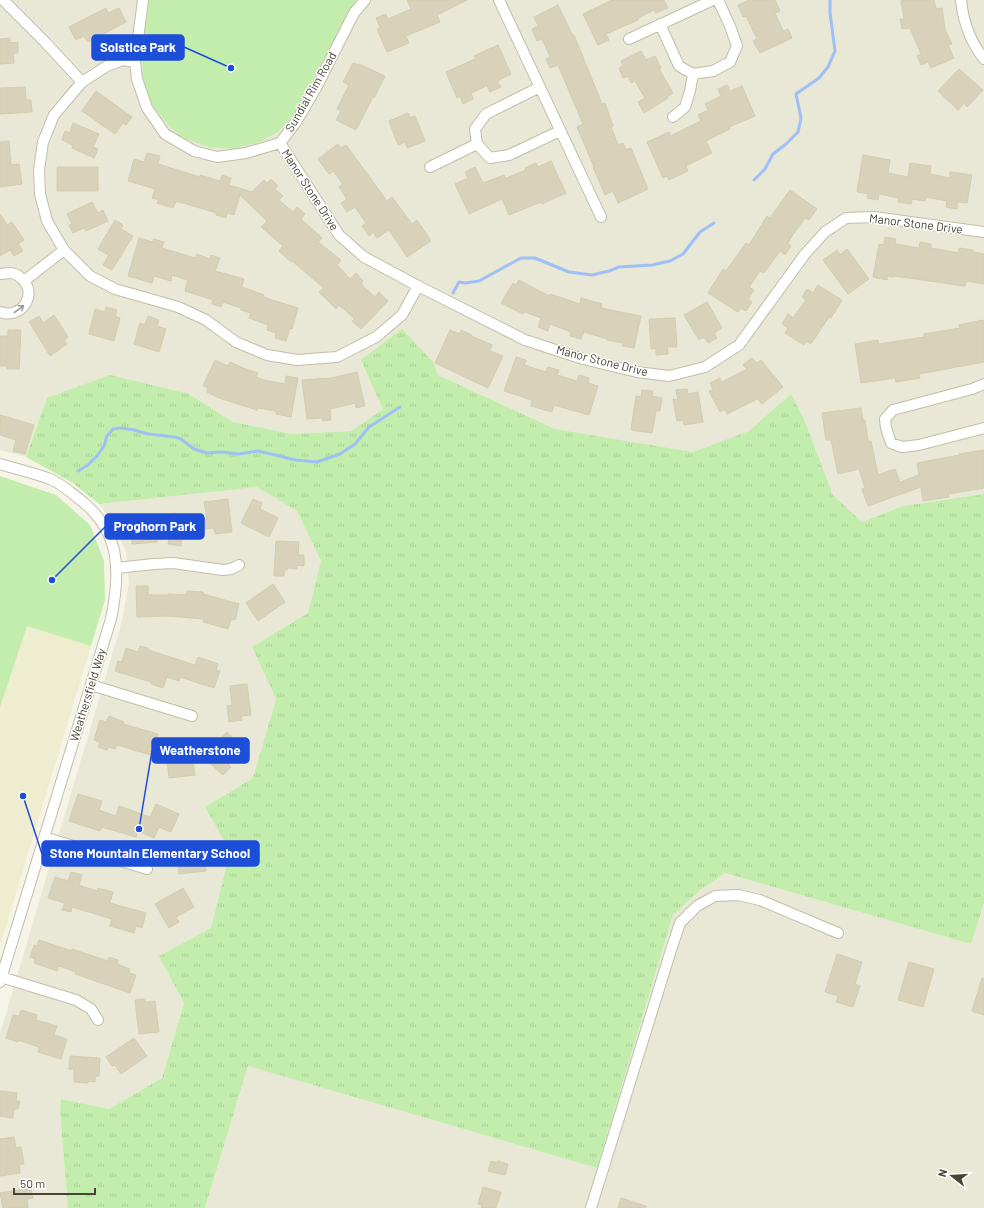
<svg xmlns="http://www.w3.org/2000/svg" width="984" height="1208" font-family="Barlow,sans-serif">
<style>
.residential{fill:#e9e7d5}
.education{fill:#efedd0}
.grass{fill:url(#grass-tufts)}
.park{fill:#c2edad}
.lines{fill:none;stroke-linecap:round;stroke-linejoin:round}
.stream{stroke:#9fc0f6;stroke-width:3}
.building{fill:#d8d2bb;stroke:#d3ccae}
.street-casing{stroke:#c1bea9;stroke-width:12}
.street{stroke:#fff;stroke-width:10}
.oneway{stroke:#9b9990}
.labels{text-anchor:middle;stroke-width:3;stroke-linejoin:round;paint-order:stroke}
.street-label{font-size:12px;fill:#494535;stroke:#fff}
.leader{fill:none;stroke:#1d4ed8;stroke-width:1.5}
.callout-dot{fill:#1d4ed8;stroke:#fff;stroke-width:1.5}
.callout{fill:#1d4ed8;stroke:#1d4ed8;stroke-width:1.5}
.callout-label{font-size:13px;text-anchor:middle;font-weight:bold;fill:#fff}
</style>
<defs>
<pattern id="grass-tufts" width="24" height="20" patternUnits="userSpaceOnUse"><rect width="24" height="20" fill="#c2edad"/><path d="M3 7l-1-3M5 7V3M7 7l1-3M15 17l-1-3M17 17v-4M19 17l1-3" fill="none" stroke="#a8cd95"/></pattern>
</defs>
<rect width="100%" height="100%" fill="#f5f4e7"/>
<path class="residential" d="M0 0H984V494L903 506 862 522 833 495 804 419 791 395 749 431 693 452 555 429 438 375 433 362 383 409 351 431 292 434 233 422 189 394 47 398 26 457 0 450Z
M257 486 297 511 321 561 308 613 252 647 276 699 253 778 205 807 230 851 211 928 160 956 184 1003 162 1078 109 1109 61 1099 60 1113 68 1208H0V1034L122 621 129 583 126 551 110 518 99 504Z
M725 873 971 944 984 903V1208H205L248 1066 597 1168 673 915 699 891Z"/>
<path class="education" d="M0 617 91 646 0 946Z"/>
<path class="grass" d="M402 329 433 362 438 375 555 429 693 452 749 431 791 394 804 419 833 495 862 522 903 506 984 494V903L971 944 725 873 699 891 673 915 597 1168 248 1066 205 1208H68L60 1113 61 1099 109 1109 162 1078 184 1003 159 956 211 928 230 851 205 807 253 778 276 699 252 647 308 613 321 561 297 511 257 487 99 504 73 483 26 457 47 398 110 375 189 394 233 422 292 434 351 431 383 409 361 360Z"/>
<path class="park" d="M149 0H356L294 114 278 132 257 143 232 149 208 147 183 138 168 125 151 103 143 78 142 58Z
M0 476 56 495 90 525 104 561 105 600 91 646 27 626 0 707Z"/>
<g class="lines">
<path class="stream" d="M754 180 765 169 773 154 786 144 798 132 801 118 796 94 819 78 828 67 835 51 830 13V0
M453 293 459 282 465 283 479 281 521 258H535L569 272 592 275 609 271 619 267 652 265 670 261 683 254 700 232 714 223
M78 471 88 465 97 456 104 446 107 436 113 429 121 428 134 430 148 434 175 437 181 439 194 449 207 453 221 452 239 454 258 451 296 460 317 462 340 454 355 444 369 427 400 407"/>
</g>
<path class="building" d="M407 0H467L437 15 440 22 406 36 409 43 387 52 377 29 380 28 376 18 386 14 388 19 411 9Z
M612 0H664L668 8 656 13 654 10 638 18V20L606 34 609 40 598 45 583 14Z
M749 0H775L780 11 775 13 783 31 788 29 792 38 760 53 753 41 757 39 746 16 743 17 738 5Z
M906 0H934L936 9 942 8 945 29 952 44 948 45 954 58 931 68 928 62 921 65 917 56 921 54 910 28 902 29 900 19H904L901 1Z
M558 5 573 36 574 35 602 104 605 103 613 126 611 127 618 145 623 143 626 150 631 148 648 189 618 203 613 191 605 195 593 167H594L577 127 583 124 558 65 550 68 546 59 550 57 542 39 537 41 532 29 538 26 534 17Z
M106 8 108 13 119 8 126 22 88 42 84 36 76 40 69 27Z
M10 38V43L18 42V53H13L14 63 0 64V39Z
M498 45 511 74 497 81 501 87 490 92 487 86 471 93 473 99 463 104 460 96 457 98 446 72 475 59 474 56Z
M641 51 646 60 655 56 661 68 659 69 673 93 667 97 668 98 644 113 638 102 645 98 635 81 631 83 628 76 623 78 619 68 623 66 621 61Z
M353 63 359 65V64L385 76 374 98 373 97 356 130 336 120 341 111 337 109 349 85 343 82Z
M959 69 983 90 967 107 964 103 958 110 938 91Z
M727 85 730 91 742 86 755 116 729 127 730 129 706 141 712 153 686 166 688 171 669 180 667 176 663 178 647 142 669 132 670 136 701 121 698 115 708 110 705 104 721 96 718 89Z
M25 87 26 100H31L32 112 0 114V88Z
M96 91 132 117 126 125 123 123 115 134 82 111Z
M408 113 410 118 415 116 425 141 407 148 405 142 398 145 389 121Z
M73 123 99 134 93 147 98 149 94 158 72 148 73 145 62 140 65 131 70 133Z
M9 141 11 165 19 164 22 184 0 187V142Z
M338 144 341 148 346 145 387 201 392 197 412 224 417 220 431 241 407 257 389 230 377 238 373 232 369 236 362 226 366 223 355 207 347 212 341 203 347 199 339 187 343 184 333 171 329 174 318 159Z
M147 153 160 156 158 164 200 177V175L220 181 222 175 231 178 229 185 252 192 264 180 267 183 271 179 278 186 275 189 283 196 279 200 293 212 297 207 305 214 301 219 322 238 318 242 341 260 337 265 350 279 356 273 363 281 361 284 375 297 379 292 388 301 361 329 352 321 355 319 339 305 336 309 319 292 324 288 292 261 291 262 279 251 283 246 261 227 267 221 240 195 234 215 227 213 226 218 216 215 217 213 176 201 173 208 157 203 159 200 152 198 155 189 128 181 134 159 144 162Z
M863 155 890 160 888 173 908 177 910 163 931 166 930 174 950 178V172L972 175 967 203 958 202 957 209 946 207 947 201 926 197 925 201 912 199 911 204 898 202 899 198 879 194 878 200 867 198 868 194 857 192Z
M551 161 566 193 542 204 541 202 509 215 502 199 469 214 455 184 468 178 465 172 475 167 483 183 504 175 506 178 526 170 525 168 536 163 538 167Z
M57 167H98V191H57Z
M790 190 817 209 809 220 805 218 794 233 788 243 791 246 785 255 780 251 764 273 760 271 749 287 754 290 748 299 752 302 746 311 741 308 738 312 708 293 723 269 726 271 746 243 749 245 767 216 770 218Z
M92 202 98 213 103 210 108 221 86 231 84 228 73 233 69 225 72 224 67 214Z
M0 214 7 225 12 222 24 240 18 244 23 251 14 256 10 250 0 256Z
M115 220 123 225 121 229 133 236 112 270 103 265 109 255 98 249Z
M885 237 896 239 895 244 919 248 920 242 931 244V248L958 253 959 248 973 250V252L984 254V284L966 281 965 286 894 276V277L887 276V280L873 277 879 244 884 245Z
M139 238 153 242 154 239 164 242 162 248 195 258 197 254 210 259 211 255 220 258 215 271 244 279 242 287 264 295 263 297 298 308 292 329 290 328 286 341 275 338 276 333 267 330 268 325 249 318 251 313 241 310V308L223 302 221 307 212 304 213 300 185 291 188 280 172 275 171 281 154 276 152 283 128 276Z
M847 249 869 279 848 294 823 260 837 250 840 255Z
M519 280 549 296 550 294 580 304 581 298 602 304 601 308 641 316 634 348 622 346 623 343 607 340V339L584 332 581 339 570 336 571 332 550 324 548 331 538 327 541 318 525 312 523 314 501 303 513 283 516 285Z
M818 285 842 300 831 318 829 317 811 344 806 341 804 345 785 333 788 328 782 324 788 314 793 318 806 300 802 297 807 289 813 293Z
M707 302 722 328 714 333 717 338 708 343 704 337 699 340 684 315Z
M106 307 117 310 115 316 120 318 114 341 89 334 95 309 105 312Z
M54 315 68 337 64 340 67 344 50 356 29 322 39 316 43 323Z
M148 316 159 320 157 326 166 329 159 352 134 344 140 323 145 325Z
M675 318 677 347H667L668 354 656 355V348L651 349 649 319Z
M983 320 984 326V362L919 374 920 378 896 382 895 378 861 383 855 344 878 340 879 344 924 337V334L960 328 959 325Z
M8 330H21L19 369H7V366H0V336H8Z
M450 330 460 334 461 330 472 335 471 336 492 345 490 351 503 356 488 388 435 363Z
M516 357 526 360 524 365 546 372 548 367 559 370 557 375 577 381 579 375 589 378 588 383 598 386 589 415 554 405 552 412 531 406 532 400 504 391Z
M752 358 757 363 761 360 783 387 762 404 757 399 727 414 725 409 720 412 709 391 713 390 710 383 720 378 722 382 747 369 743 365Z
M215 360 228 366 230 362 243 368 258 373 256 377 268 381 285 384 286 376 298 378 291 417 276 414V411L258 408 257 410 219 398 207 392 208 388 203 386Z
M357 372 365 406 356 408 355 403 330 409 331 420 323 421 322 418 307 419 302 380 327 378V379Z
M687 389 688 394 698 392 703 422 684 425 683 420 677 421 673 399 678 400 676 390Z
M642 390 653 391 652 396 662 398 660 411H656L652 433 631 430 636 396 641 397Z
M861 408 863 420H865L868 441H871L878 475 895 469 900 482 919 475 917 463 949 457 959 455V454L984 450V488L948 494 949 497 923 501 921 487 868 506 862 489 865 488 859 469 838 474 831 440H826L822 413Z
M0 415 34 425 25 454 13 451 16 440 0 435Z
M228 499 232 532 215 534 214 528 196 530 195 538 182 536 181 546 168 544 173 513 207 519 204 502Z
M253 499 262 503 260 509 278 518 269 537 241 523Z
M155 519 157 542 132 544 131 527H135L134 520Z
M276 541 299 542 298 555H304V566L297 565V569L287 568V570H284V576H274Z
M273 584 285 602 258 621 246 603Z
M136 586H148V595H168V594L186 595 187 591 203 592V594L239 604 235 620 231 619 228 629 203 622 204 619 167 616 137 617Z
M140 646 148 648V650L195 665 198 657 218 664 216 670 220 671 214 688 180 677 179 681 167 677 163 688 151 684V682L115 671 118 661 122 662 126 648 138 652Z
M247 684 251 715 241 716 242 720 229 722 227 706 232 705 230 686Z
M109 716 124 722 123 724 158 734 151 755 117 745 115 749 108 747 107 750 98 747 100 742 94 740 100 720 106 722Z
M227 732 236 741 230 746 238 754 228 764 231 767 223 775 203 757Z
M177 746 178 755 192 754 195 775 169 778 166 747Z
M78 794 102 801 99 810 116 816 119 806 150 817 156 804 179 814 171 832 159 827 154 838 138 831 136 837 102 827 100 831 69 821Z
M187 848 188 853 203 851 206 871 179 874 176 850Z
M71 872 82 875 79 885 97 891 98 888 113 892 110 903 146 913 142 928 136 926 134 933 110 926 112 919 72 907 71 912 62 910 65 903 48 898 55 877 68 881Z
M183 888 194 907 176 917 179 922 169 928 155 904Z
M39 940 72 951V949L108 961 109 957 118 960 117 964 130 969 129 973 136 975 130 993 75 974 76 972 59 966 57 971 34 963 35 959 30 957 34 945 37 946Z
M837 954 862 962 855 984 860 986 853 1007 836 1002 838 996 825 992Z
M909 962 934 969 923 1007 898 1000Z
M982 978 984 979V1015L972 1011Z
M144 999 145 1002 155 1001 159 1032 139 1034 135 1000Z
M21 1010 37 1015 36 1020 57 1026 54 1035 67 1039 61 1059 38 1052 39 1047 18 1040V1042L6 1038 13 1015 19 1016Z
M134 1038 147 1056 121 1074 115 1065 112 1066 106 1057Z
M70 1056 100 1058 99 1076H95V1082L88 1081V1083L74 1082V1069H69Z
M0 1091 17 1093 16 1101H20L18 1109H14L13 1118 0 1116Z
M14 1137 16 1148 21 1147 24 1164 19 1165 20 1173 0 1176V1139Z
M491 1161 497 1163 498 1161 508 1164 505 1175 488 1171Z
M483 1187 501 1192 496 1208H481L482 1205 478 1204Z
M31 1188 33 1198 27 1199 28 1208H3L0 1193Z
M621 1198 646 1206V1208H618Z"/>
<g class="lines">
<defs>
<path id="street" d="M3 0 45 42 82 82
M143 0 135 62 137 79 147 108 165 134 194 151 217 157 246 153 280 143 296 122 316 88 354 13 365 0
M499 0 601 217
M961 0C963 21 971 43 984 59
M660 24 679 66 693 74 713 71 730 62 737 46 730 26 718 0
M629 39 713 0
M135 62 123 60 107 66 82 82 54 115 43 142 39 170 40 194 47 221 64 250 90 276 115 289 178 307 206 320 236 342 267 355 297 360 337 357 376 337 402 315 418 286
M540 87 486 114 475 129 477 144 490 158 509 155 560 131
M673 117 685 107 690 91 693 74
M280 143 339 235 364 257 418 286 525 340 583 359 637 372 669 376 705 367 739 345 805 254 825 232 846 218 874 217 984 232
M430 167 477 144
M0 274C3 274 7 273 10 273 14 273 18 275 21 278 39 293 22 320 0 312
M24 281 64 250
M984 384 972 389 893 410 885 419 886 428 891 443 902 447 919 445 984 428
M0 464C16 469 34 473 50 479 60 483 69 491 78 498 121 530 121 570 111 619L0 982
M116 568 154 564 173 563 223 570 231 569 239 565
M91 685 192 716
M44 837 147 869
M1 977 76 1000 91 1009 98 1020
M591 1208 671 950 680 923 697 906 715 896 738 895 760 900 838 933"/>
</defs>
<use href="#street" class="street-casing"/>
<use href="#street" class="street"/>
</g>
<defs><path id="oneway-shaft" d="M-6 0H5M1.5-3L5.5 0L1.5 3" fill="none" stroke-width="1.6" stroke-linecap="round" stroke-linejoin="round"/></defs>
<use class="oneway" href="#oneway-shaft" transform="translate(19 309) rotate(-36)"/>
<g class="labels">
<g class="street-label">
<text transform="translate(311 92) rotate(-60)" y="4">Sundial Rim Road</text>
<text transform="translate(310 190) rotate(57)" y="4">Manor Stone Drive</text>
<text transform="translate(916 224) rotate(7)" y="4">Manor Stone Drive</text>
<text transform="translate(602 361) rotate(14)" y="4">Manor Stone Drive</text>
<text transform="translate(88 695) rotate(-73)" y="4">Weathersfield Way</text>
</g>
</g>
<path class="leader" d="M231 68L184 47M52 580L105 527M139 829L152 751M23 796L42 854"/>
<g class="callout-dot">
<circle cx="231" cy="68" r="4"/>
<circle cx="52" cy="580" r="4"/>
<circle cx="139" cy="829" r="4"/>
<circle cx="23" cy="796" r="4"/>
</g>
<g class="callout">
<rect x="92" y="35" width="92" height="25" rx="4"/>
<rect x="105" y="514" width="99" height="25" rx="4"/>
<rect x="152" y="738" width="97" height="25" rx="4"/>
<rect x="42" y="841" width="217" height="25" rx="4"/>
</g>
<g class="callout-label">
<text x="138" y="52">Solstice Park</text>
<text x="155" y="531">Proghorn Park</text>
<text x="200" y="755">Weatherstone</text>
<text x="150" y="858">Stone Mountain Elementary School</text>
</g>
<g transform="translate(952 1176) rotate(287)" stroke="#ffffff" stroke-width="3" paint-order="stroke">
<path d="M0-3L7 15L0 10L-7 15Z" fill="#494535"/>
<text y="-6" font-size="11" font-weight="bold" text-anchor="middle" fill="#494535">N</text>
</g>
<path d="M14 1188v6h81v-6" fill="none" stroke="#494535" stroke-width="2"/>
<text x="20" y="1188" font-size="12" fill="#494535" stroke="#ffffff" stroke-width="3" paint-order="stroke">50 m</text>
</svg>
